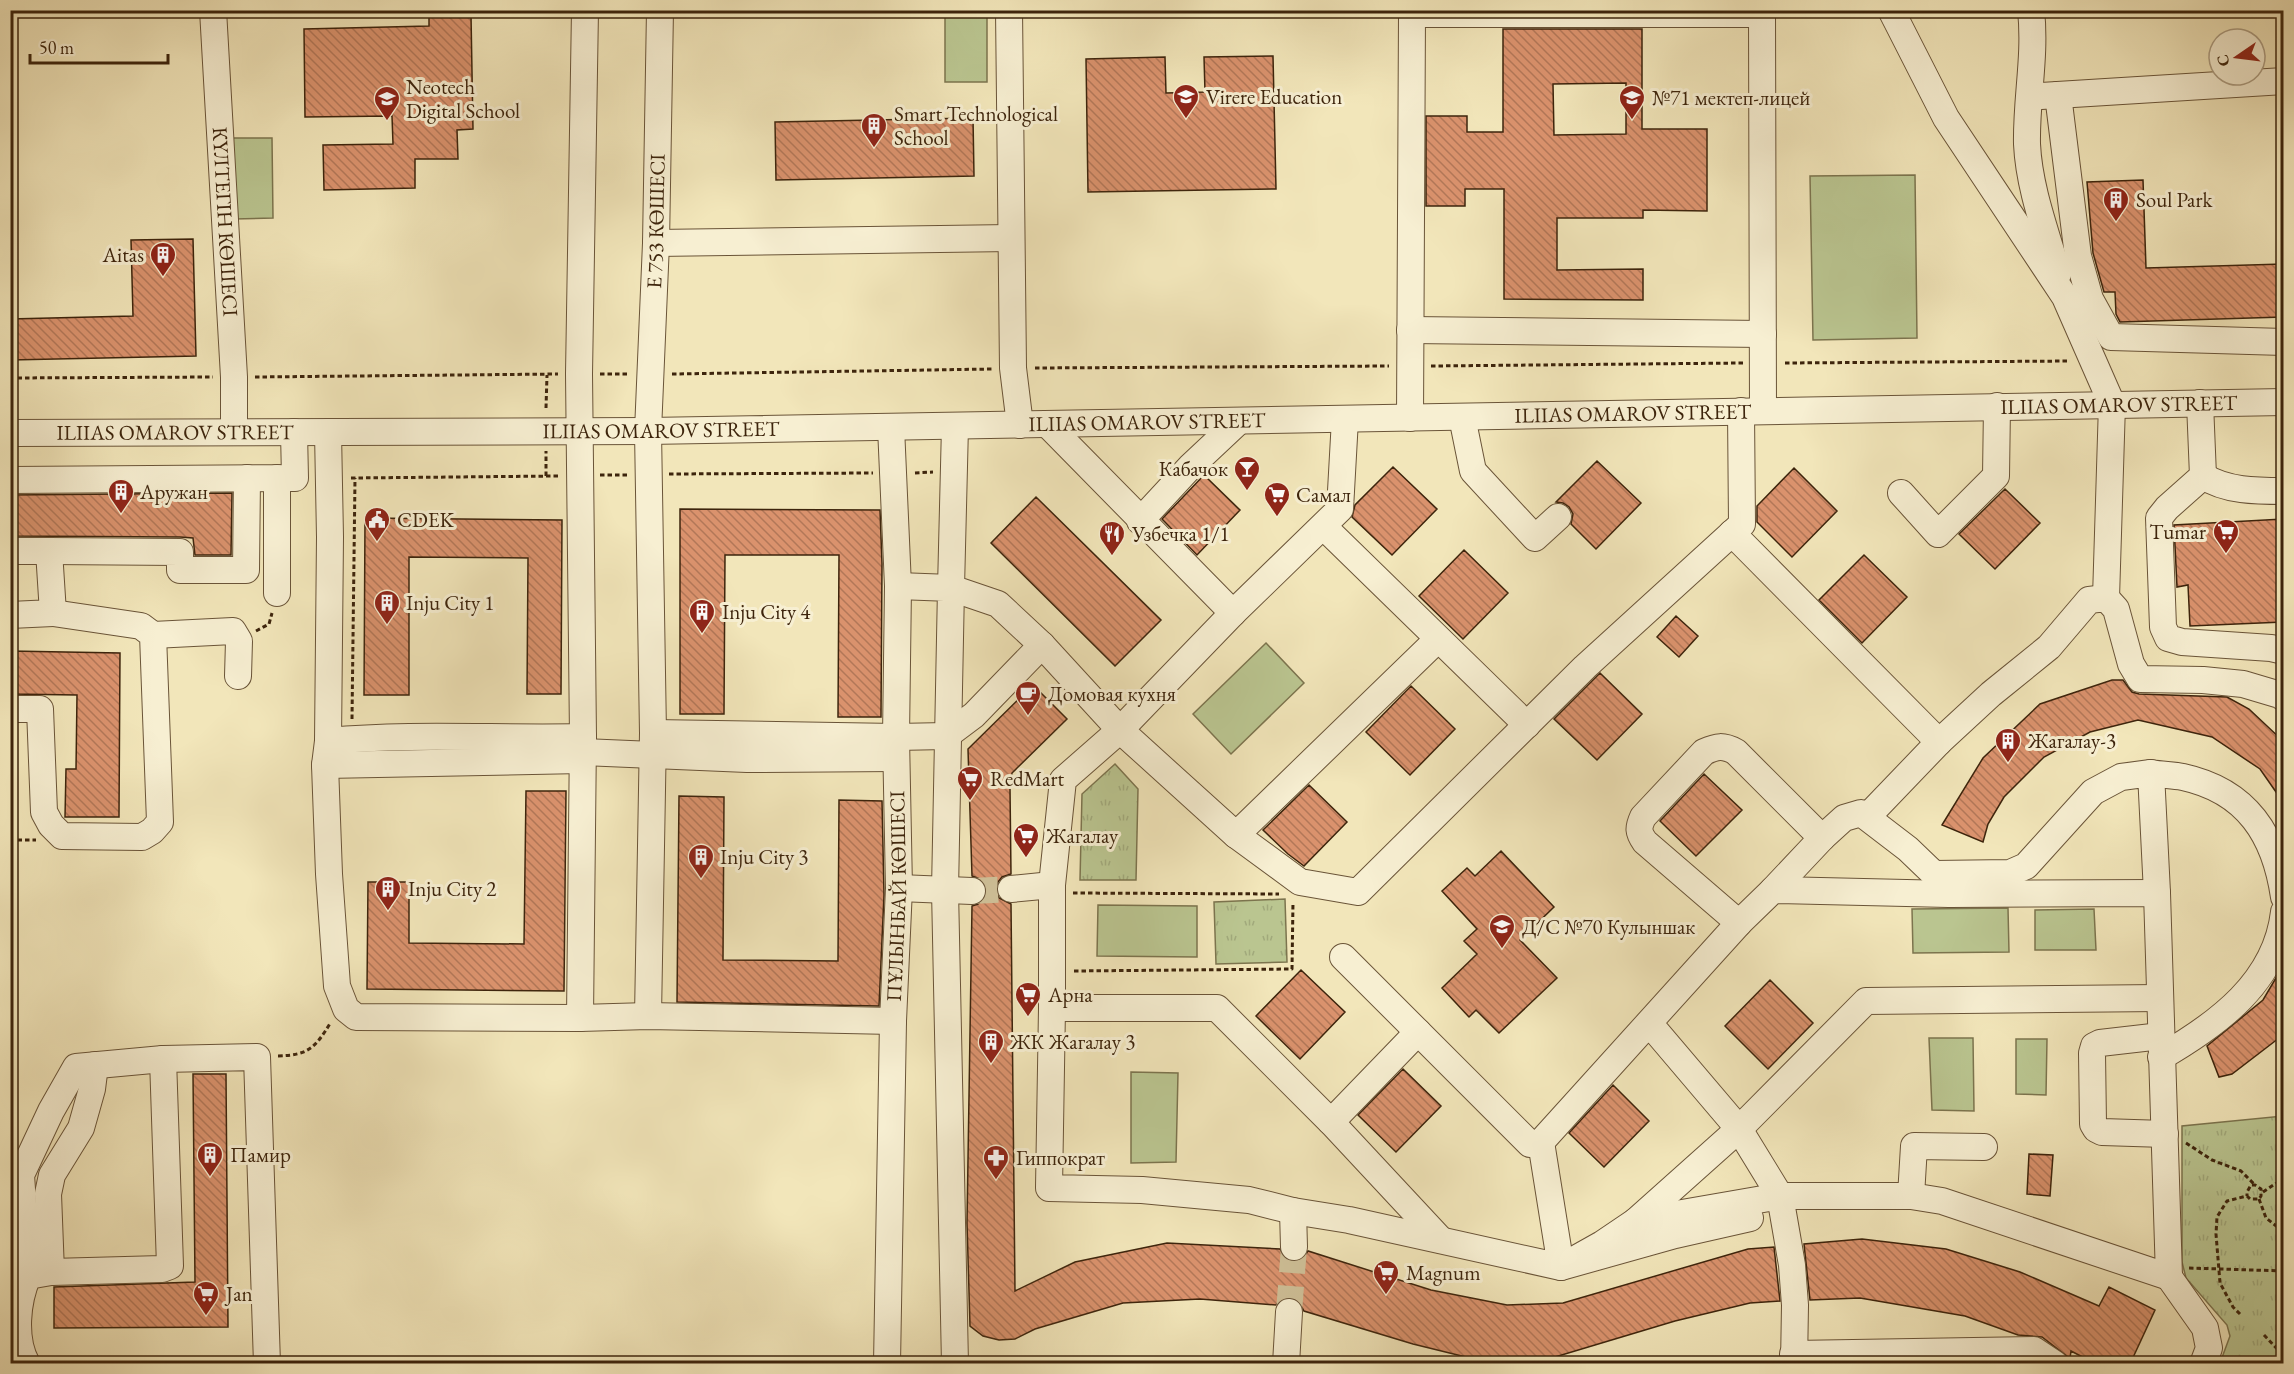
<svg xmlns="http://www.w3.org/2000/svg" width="2294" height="1374" font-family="'EB Garamond',serif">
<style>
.park{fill:url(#park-tufts);stroke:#7c744e;stroke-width:1.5}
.pitch{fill:#bac590;stroke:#7c744e;stroke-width:1.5}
.building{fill:url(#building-back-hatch);stroke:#3d240c;stroke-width:1.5;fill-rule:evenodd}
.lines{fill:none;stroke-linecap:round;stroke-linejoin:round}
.minor-tunnel{stroke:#cebf97;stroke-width:26;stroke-dasharray:26 13;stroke-linecap:butt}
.minor-casing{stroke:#6a5438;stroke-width:28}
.path{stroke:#3d240c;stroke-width:3;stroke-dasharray:4.5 3;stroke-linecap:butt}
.minor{stroke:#f7efd2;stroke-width:26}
.labels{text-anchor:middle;stroke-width:6;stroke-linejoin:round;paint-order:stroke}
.poi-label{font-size:21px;fill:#3d240c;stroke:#f7efd2;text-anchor:start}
.street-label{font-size:21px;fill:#3d240c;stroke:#f7efd2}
</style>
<defs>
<pattern id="park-tufts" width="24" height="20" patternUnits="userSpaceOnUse" patternTransform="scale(1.5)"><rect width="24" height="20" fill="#bac590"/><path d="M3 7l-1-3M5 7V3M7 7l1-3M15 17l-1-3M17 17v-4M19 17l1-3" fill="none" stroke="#a1a97b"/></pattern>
<pattern id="building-back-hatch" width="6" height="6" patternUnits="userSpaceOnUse" patternTransform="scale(1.5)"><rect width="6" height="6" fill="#da926d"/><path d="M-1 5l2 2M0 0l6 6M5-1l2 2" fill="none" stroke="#b27758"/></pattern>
</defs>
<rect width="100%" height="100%" fill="#f2e6ba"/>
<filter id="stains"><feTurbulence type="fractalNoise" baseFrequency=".00333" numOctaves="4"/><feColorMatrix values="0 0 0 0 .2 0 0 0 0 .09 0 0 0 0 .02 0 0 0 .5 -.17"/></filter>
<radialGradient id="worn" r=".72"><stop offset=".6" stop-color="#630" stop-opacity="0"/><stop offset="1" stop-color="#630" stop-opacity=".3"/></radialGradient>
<path class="park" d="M1115 764 1138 789 1136 880H1080L1082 794Z
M1285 899 1287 962 1216 964 1214 902Z
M2283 1116V1363H2220L2230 1336 2227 1325 2186 1278 2182 1262V1126Z"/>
<path class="pitch" d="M945 11H987V82H945Z
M233 138H272L273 218 234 219Z
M1915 175 1917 338 1813 340 1810 176Z
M1266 643 1304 683 1231 754 1193 714Z
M1098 905 1197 906V957L1097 956Z
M2008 908 2009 952 1913 953 1912 909Z
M2094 909 2096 950H2035V910Z
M1929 1038H1973L1974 1111 1932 1110Z
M2016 1039H2047L2046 1095 2016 1094Z
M1131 1072 1178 1073 1176 1162 1131 1163Z"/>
<path class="building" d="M471 15 473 129 457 130 458 159H415V188L324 190 323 145 393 144 392 116 305 117 304 29 429 26V16Z
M1503 29H1642V129H1707V211L1643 210V218H1557V270L1643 269V300L1504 299V189H1465V206H1426V116H1467V132H1503ZM1626 83V134L1554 135 1553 84Z
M1273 56 1276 189 1088 192 1086 59 1165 57 1166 93 1205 92 1204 57Z
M973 118 974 176 776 180 775 122Z
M2143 180 2146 268 2283 264V317L2120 322 2116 314 2115 292H2104L2093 253 2087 182Z
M193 239 196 356 10 360V319L133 316 131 240Z
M1597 461 1641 503 1596 549 1571 524 1573 514 1569 507 1563 503 1556 502Z
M1393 467 1437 509 1392 555 1352 517 1355 505Z
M1794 468 1837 511 1792 557 1757 522V506Z
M1204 475 1240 510 1197 555 1162 519Z
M2005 489 2040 523 1995 569 1959 534Z
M232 493 231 555H195L193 538 180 537 10 536V495Z
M1036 497 1161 620 1115 666 991 543Z
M680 509 880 510 882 564 881 717H838L839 555H725L724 714H680Z
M365 518 562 520 561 694H527L528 558 409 557V695H364Z
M2283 519V622L2190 626 2188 585 2177 587 2174 525Z
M1464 550 1508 593 1463 639 1419 596Z
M1864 555 1907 597 1862 643 1819 600Z
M1676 616 1698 636 1679 657 1657 637Z
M10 651 120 653 119 817H65L66 769H76L77 695 10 694Z
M1600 673 1642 714 1597 760 1554 719Z
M2112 680H2123L2132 692 2139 694 2227 697 2249 709 2283 741V802L2260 769 2212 737 2138 720 2090 732 2044 757 2004 797 1988 824 1983 842 1942 825 1983 758 2040 704Z
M1033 685 1067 719 1012 773 1010 788 1011 874 1002 877 998 882 996 890 999 898 1011 904 1015 1291 1075 1262 1167 1243 1280 1249 1286 1260 1294 1262 1302 1259 1308 1251 1431 1290 1507 1305 1563 1303 1748 1249 1774 1247 1780 1301 1750 1303 1675 1321 1555 1357 1482 1361 1413 1344 1304 1311 1298 1300 1290 1297 1282 1299 1276 1305 1200 1299 1123 1303 1035 1329 1015 1339 999 1340 983 1336 970 1326 967 1223 972 906 978 904 984 899 987 891 985 884 980 879 972 876 968 749Z
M1411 686 1455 729 1410 775 1366 732Z
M1704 774 1742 810 1696 856 1660 821Z
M1309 785 1347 822 1304 866 1288 854 1263 830Z
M526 791H566L564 991 367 989 368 882H409V943L524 944Z
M679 796 724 797 723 960 838 961 839 800 882 801 884 895 879 1006 677 1002Z
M1501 851 1554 907 1520 940 1557 978 1499 1033 1476 1010 1469 1017 1442 988 1477 954 1464 941 1477 929 1442 891 1467 868 1475 876Z
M2283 966V1035L2232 1074 2219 1077 2207 1046 2263 1000Z
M1301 970 1345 1012 1300 1059 1256 1016Z
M1770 980 1813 1023 1768 1069 1725 1026Z
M1403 1069 1441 1106 1396 1152 1358 1115Z
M193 1074H226L228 1327 54 1328V1287L195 1282Z
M1613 1085 1649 1121 1604 1167 1569 1133Z
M2029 1154 2053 1155 2050 1196 2027 1194Z
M1862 1239 1946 1249 2020 1272 2099 1306 2109 1287 2155 1310 2130 1364H2096L2071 1351 2070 1358 2068 1357 2042 1337 2018 1335 1965 1316 1860 1298 1810 1300 1804 1244Z"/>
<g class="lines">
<path class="minor-tunnel" d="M972 891 1011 889
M1289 1312 1294 1247"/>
<defs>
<g id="minor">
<path id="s1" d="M213 10 234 377V432"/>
<path d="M1009 10 1013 368 1020 425"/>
<path d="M1891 10 1946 118 2065 297 2112 404 2106 598"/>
<path d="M2031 10C2036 56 2026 99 2027 144 2029 188 2046 232 2058 274"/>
<path d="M2058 95 2078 256 2090 299 2111 337 2284 342"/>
<path d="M2041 96 2284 81"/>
<path d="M656 243 1011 238"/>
<path d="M1410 330 1763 334"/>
<path d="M2200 403 2203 476 2167 508 2159 518 2163 627 2168 638 2182 642 2271 648 2284 651"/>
<path d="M1462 417 1473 471 1535 538 1558 517"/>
<path d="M1410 418 1412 14H1762L1763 411"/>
<path d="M1345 419 1340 509 1233 613 1120 730 1063 780 1052 885V1008L1049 1188 1142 1190 1249 1200 1293 1211 1349 1220 1561 1267 1541 1142"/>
<path d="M1048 425 1233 613"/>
<path d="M955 426 951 588 998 604 1042 645 1120 730 1236 835 1438 639"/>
<path d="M328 432 330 537 328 741 325 765 329 874 337 986 346 1009 356 1017 580 1018 648 1016 893 1021"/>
<path id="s2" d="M10 433 648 431 2284 402"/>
<path d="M2203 476C2226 491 2256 491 2284 491"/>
<path d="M10 480 295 478 294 432"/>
<path d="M1901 493 1938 534 1996 476 1997 406"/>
<path d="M1140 521 1190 467 1239 421"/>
<path d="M1324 527 1527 725"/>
<path d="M1732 533 1939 742"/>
<path d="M10 551H49L53 613 10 615"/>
<path d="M49 551 180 552V570H246L247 478"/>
<path d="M898 586 951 588 945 890 955 1364"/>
<path d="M277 593V478"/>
<path d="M153 635 233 631 239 641 238 676"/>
<path d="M10 709H40L44 812 51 825 62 836 142 837 152 831 160 822 153 635 141 626 53 613"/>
<path d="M653 733 896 737 946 736 974 715 1042 645"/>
<path d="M328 741C413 733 498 739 583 737"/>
<path d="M583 752 747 759 896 758"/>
<path d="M325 765 582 760"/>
<path d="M2151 773C2161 775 2173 775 2183 777 2247 791 2275 835 2284 897"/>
<path d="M1868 816 1939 742 1991 694 2049 647 2089 600 2106 598 2116 609 2131 664 2140 679 2203 680 2243 684 2280 695 2284 698"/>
<path d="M1236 835 1300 882 1358 892 1585 667 1742 524 1741 411"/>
<path d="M1822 838 1844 818 1861 813 1908 849 1934 874 2010 873 2026 866 2093 792 2121 777 2151 773 2157 893"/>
<path d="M899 888 972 891"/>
<path d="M1011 889 1052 885"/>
<path d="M1739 923 1645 842C1638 832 1638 828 1643 817L1704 752C1717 746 1723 745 1736 752L1822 838 1773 890"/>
<path d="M1343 957 1530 1144 1541 1142 1739 923 1773 890 1949 894 2157 893 2169 1277 1942 1201 1911 1196H1780L1739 1129 1649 1023"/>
<path d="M1052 1008H1217L1331 1122 1441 1240"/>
<path id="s3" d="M648 1016 653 733 648 431 656 243 660 10"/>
<path d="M580 1018 583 737 579 374 585 10"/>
<path d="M2161 1036 2100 1043 2094 1046 2092 1053 2093 1124 2096 1129 2102 1132 2165 1134"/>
<path d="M2161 1057C2218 1024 2276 982 2284 912"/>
<path d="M1331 1122 1418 1032"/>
<path d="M1911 1196 1914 1146 1984 1147"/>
<path d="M1293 1211 1294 1247"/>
<path d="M1750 1218 1675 1235 1561 1267 1602 1244 1636 1221 1780 1196 1792 1265 1795 1305 1794 1364"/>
<path d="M1636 1221 1739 1129 1866 1001 2160 998"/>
<path d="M51 1272 48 1194 52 1175 81 1128 92 1089 95 1065"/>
<path d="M28 1276 21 1175 51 1111 76 1067 163 1059"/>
<path d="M2169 1277 2205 1328 2209 1348 2203 1364"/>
<path d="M1793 1354 2034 1350 2055 1364"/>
<path d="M27 1364C13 1339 17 1301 28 1276L51 1272 162 1269 170 1266 163 1059 257 1057 267 1364"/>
<path id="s4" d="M887 1364 893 1021 899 888 896 737 898 586 891 427"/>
<path d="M1286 1364 1289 1312"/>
</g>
</defs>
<use href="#minor" class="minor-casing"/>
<path class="path" d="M1785 363 2070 361
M1431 366 1743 363
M1035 368 1389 366
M600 374H630
M672 374 993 369
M255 377 558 374
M10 378 213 377
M546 408 547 375
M915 473 933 472
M669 474 873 473
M600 475H627
M546 476V451
M351 478 558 476
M256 631 269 624 272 613
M352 719 355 478
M10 840H36
M1073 893 1279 894
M1074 971 1292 969 1293 902
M278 1056C309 1055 315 1048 331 1022
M2186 1143 2212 1160 2241 1171 2255 1185
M2263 1192 2284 1178
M2259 1199 2266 1218 2284 1232
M2189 1268 2284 1271
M2240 1314 2233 1307 2220 1283 2216 1234 2217 1217 2227 1201 2247 1196 2250 1199H2259L2261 1196V1189L2255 1185H2251L2247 1192V1196
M2264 1335 2284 1356"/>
<use href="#minor" class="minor"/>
</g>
<defs>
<symbol id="school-pin" viewBox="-11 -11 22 30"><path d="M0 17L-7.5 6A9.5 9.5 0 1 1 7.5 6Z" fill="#8f2418" stroke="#f7efd2"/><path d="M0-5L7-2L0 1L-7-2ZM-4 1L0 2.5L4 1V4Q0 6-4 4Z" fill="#fff"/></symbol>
<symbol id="building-pin" viewBox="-11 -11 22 30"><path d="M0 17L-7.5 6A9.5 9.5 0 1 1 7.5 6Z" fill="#8f2418" stroke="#f7efd2"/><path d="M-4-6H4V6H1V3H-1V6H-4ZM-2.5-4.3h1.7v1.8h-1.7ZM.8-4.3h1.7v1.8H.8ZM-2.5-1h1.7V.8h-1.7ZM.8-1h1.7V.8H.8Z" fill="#fff"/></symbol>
<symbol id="bar-pin" viewBox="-11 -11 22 30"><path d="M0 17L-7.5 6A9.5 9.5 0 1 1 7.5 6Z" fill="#8f2418" stroke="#f7efd2"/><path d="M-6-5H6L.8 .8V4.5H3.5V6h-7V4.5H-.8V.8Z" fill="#fff"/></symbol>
<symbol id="supermarket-pin" viewBox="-11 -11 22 30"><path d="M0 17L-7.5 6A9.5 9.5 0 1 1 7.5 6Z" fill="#8f2418" stroke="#f7efd2"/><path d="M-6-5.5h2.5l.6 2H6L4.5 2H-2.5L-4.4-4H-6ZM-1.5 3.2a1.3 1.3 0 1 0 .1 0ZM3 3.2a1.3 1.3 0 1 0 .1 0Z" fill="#fff"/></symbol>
<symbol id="civic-pin" viewBox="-11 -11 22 30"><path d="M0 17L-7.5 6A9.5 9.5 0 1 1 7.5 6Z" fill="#8f2418" stroke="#f7efd2"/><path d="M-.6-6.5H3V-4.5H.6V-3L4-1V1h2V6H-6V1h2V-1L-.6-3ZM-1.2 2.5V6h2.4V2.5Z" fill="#fff"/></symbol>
<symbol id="restaurant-pin" viewBox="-11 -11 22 30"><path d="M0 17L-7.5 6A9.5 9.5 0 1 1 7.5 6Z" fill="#8f2418" stroke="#f7efd2"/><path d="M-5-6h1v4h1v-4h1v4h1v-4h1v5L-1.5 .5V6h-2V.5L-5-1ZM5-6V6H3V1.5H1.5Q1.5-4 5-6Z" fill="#fff"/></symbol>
<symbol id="cafe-pin" viewBox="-11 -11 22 30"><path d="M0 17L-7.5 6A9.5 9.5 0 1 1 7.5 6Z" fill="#8f2418" stroke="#f7efd2"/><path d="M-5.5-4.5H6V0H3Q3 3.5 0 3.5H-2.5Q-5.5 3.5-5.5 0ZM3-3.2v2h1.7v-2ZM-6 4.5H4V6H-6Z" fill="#fff"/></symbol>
<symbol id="pharmacy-pin" viewBox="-11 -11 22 30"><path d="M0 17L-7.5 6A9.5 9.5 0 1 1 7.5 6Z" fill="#8f2418" stroke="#f7efd2"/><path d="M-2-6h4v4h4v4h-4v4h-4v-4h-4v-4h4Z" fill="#fff"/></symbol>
</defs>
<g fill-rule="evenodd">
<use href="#school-pin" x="1171" y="82" width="30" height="40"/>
<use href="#school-pin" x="1617" y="83" width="30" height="40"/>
<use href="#school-pin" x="372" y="84" width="30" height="40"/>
<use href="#building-pin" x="859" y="111" width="30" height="40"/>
<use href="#building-pin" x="2101" y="185" width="30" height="40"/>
<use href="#building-pin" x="148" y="240" width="30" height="40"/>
<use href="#bar-pin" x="1232" y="454" width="30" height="40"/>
<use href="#building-pin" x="106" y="477" width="30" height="40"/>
<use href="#supermarket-pin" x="1262" y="480" width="30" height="40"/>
<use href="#civic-pin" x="362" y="505" width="30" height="40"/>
<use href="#supermarket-pin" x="2211" y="517" width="30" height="40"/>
<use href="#restaurant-pin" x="1097" y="519" width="30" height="40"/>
<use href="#building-pin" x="372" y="588" width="30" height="40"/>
<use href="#building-pin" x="687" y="597" width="30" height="40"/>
<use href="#cafe-pin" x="1013" y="679" width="30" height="40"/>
<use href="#building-pin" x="1993" y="726" width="30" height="40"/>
<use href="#supermarket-pin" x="955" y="764" width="30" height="40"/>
<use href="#supermarket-pin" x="1011" y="821" width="30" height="40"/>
<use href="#building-pin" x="686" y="842" width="30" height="40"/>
<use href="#building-pin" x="373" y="874" width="30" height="40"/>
<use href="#school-pin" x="1487" y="912" width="30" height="40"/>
<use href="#supermarket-pin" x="1013" y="980" width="30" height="40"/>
<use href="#building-pin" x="976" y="1027" width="30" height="40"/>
<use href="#building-pin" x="195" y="1140" width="30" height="40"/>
<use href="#pharmacy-pin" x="981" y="1143" width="30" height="40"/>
<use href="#supermarket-pin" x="1371" y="1258" width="30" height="40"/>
<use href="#supermarket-pin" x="191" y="1279" width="30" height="40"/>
</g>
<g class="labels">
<g class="poi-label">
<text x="406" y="94">Neotech<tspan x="406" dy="24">Digital School</tspan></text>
<text x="1206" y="104">Virere Education</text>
<text x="1652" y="105">№71 мектеп-лицей</text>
<text x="894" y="121">Smart Technological<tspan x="894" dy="24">School</tspan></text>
<text x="2136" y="207">Soul Park</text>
<text x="144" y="262" text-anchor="end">Aitas</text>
<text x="1228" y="476" text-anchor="end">Кабачок</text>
<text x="140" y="499">Аружан</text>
<text x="1296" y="502">Самал</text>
<text x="397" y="527">CDEK</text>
<text x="2206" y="539" text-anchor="end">Tumar</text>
<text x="1132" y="541">Узбечка 1/1</text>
<text x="406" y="610">Inju City 1</text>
<text x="722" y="619">Inju City 4</text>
<text x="1048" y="701">Домовая кухня</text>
<text x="2028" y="748">Жагалау-3</text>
<text x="990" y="786">RedMart</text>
<text x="1046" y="843">Жагалау</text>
<text x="720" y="864">Inju City 3</text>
<text x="408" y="896">Inju City 2</text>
<text x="1522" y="934">Д/С №70 Кулыншак</text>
<text x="1048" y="1002">Арна</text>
<text x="1010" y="1049">ЖК Жагалау 3</text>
<text x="230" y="1162">Памир</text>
<text x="1016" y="1165">Гиппократ</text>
<text x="1406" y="1280">Magnum</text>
<text x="226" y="1301">Jan</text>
</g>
<g class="street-label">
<text dy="7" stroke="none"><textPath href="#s1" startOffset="212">КҮЛТЕГІН КӨШЕСІ</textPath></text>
<text dy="7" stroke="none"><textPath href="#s3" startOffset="795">Е 753 КӨШЕСІ</textPath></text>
<text dy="7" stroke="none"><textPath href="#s2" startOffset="2109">ILIIAS OMAROV STREET</textPath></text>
<text dy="7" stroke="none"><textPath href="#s2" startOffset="1623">ILIIAS OMAROV STREET</textPath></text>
<text dy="7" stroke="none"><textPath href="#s2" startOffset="1137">ILIIAS OMAROV STREET</textPath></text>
<text dy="7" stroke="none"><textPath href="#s2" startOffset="651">ILIIAS OMAROV STREET</textPath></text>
<text dy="7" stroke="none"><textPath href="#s2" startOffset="165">ILIIAS OMAROV STREET</textPath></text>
<text dy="7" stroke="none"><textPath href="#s4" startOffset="468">ПҰЛЫНБАЙ КӨШЕСІ</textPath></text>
</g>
</g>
<rect width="2294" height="1374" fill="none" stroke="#f2e6ba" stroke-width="36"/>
<rect x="12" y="12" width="2270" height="1350" fill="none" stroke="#3d240c" stroke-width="3"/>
<rect x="18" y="18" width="2258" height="1338" fill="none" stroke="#3d240c" stroke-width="1.5"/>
<g transform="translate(2237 57) rotate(256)"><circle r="28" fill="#f7efd2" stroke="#ad9e83" stroke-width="1.5"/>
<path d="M0-4.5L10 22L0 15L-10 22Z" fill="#8f2418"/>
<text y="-9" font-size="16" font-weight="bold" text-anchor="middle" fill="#3d240c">С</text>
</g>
<path d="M30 54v9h138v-9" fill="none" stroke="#3d240c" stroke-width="3"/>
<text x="39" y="54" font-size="18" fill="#3d240c" stroke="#f7efd2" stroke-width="4.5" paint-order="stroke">50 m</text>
<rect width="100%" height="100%" filter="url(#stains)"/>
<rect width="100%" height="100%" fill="url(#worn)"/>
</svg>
